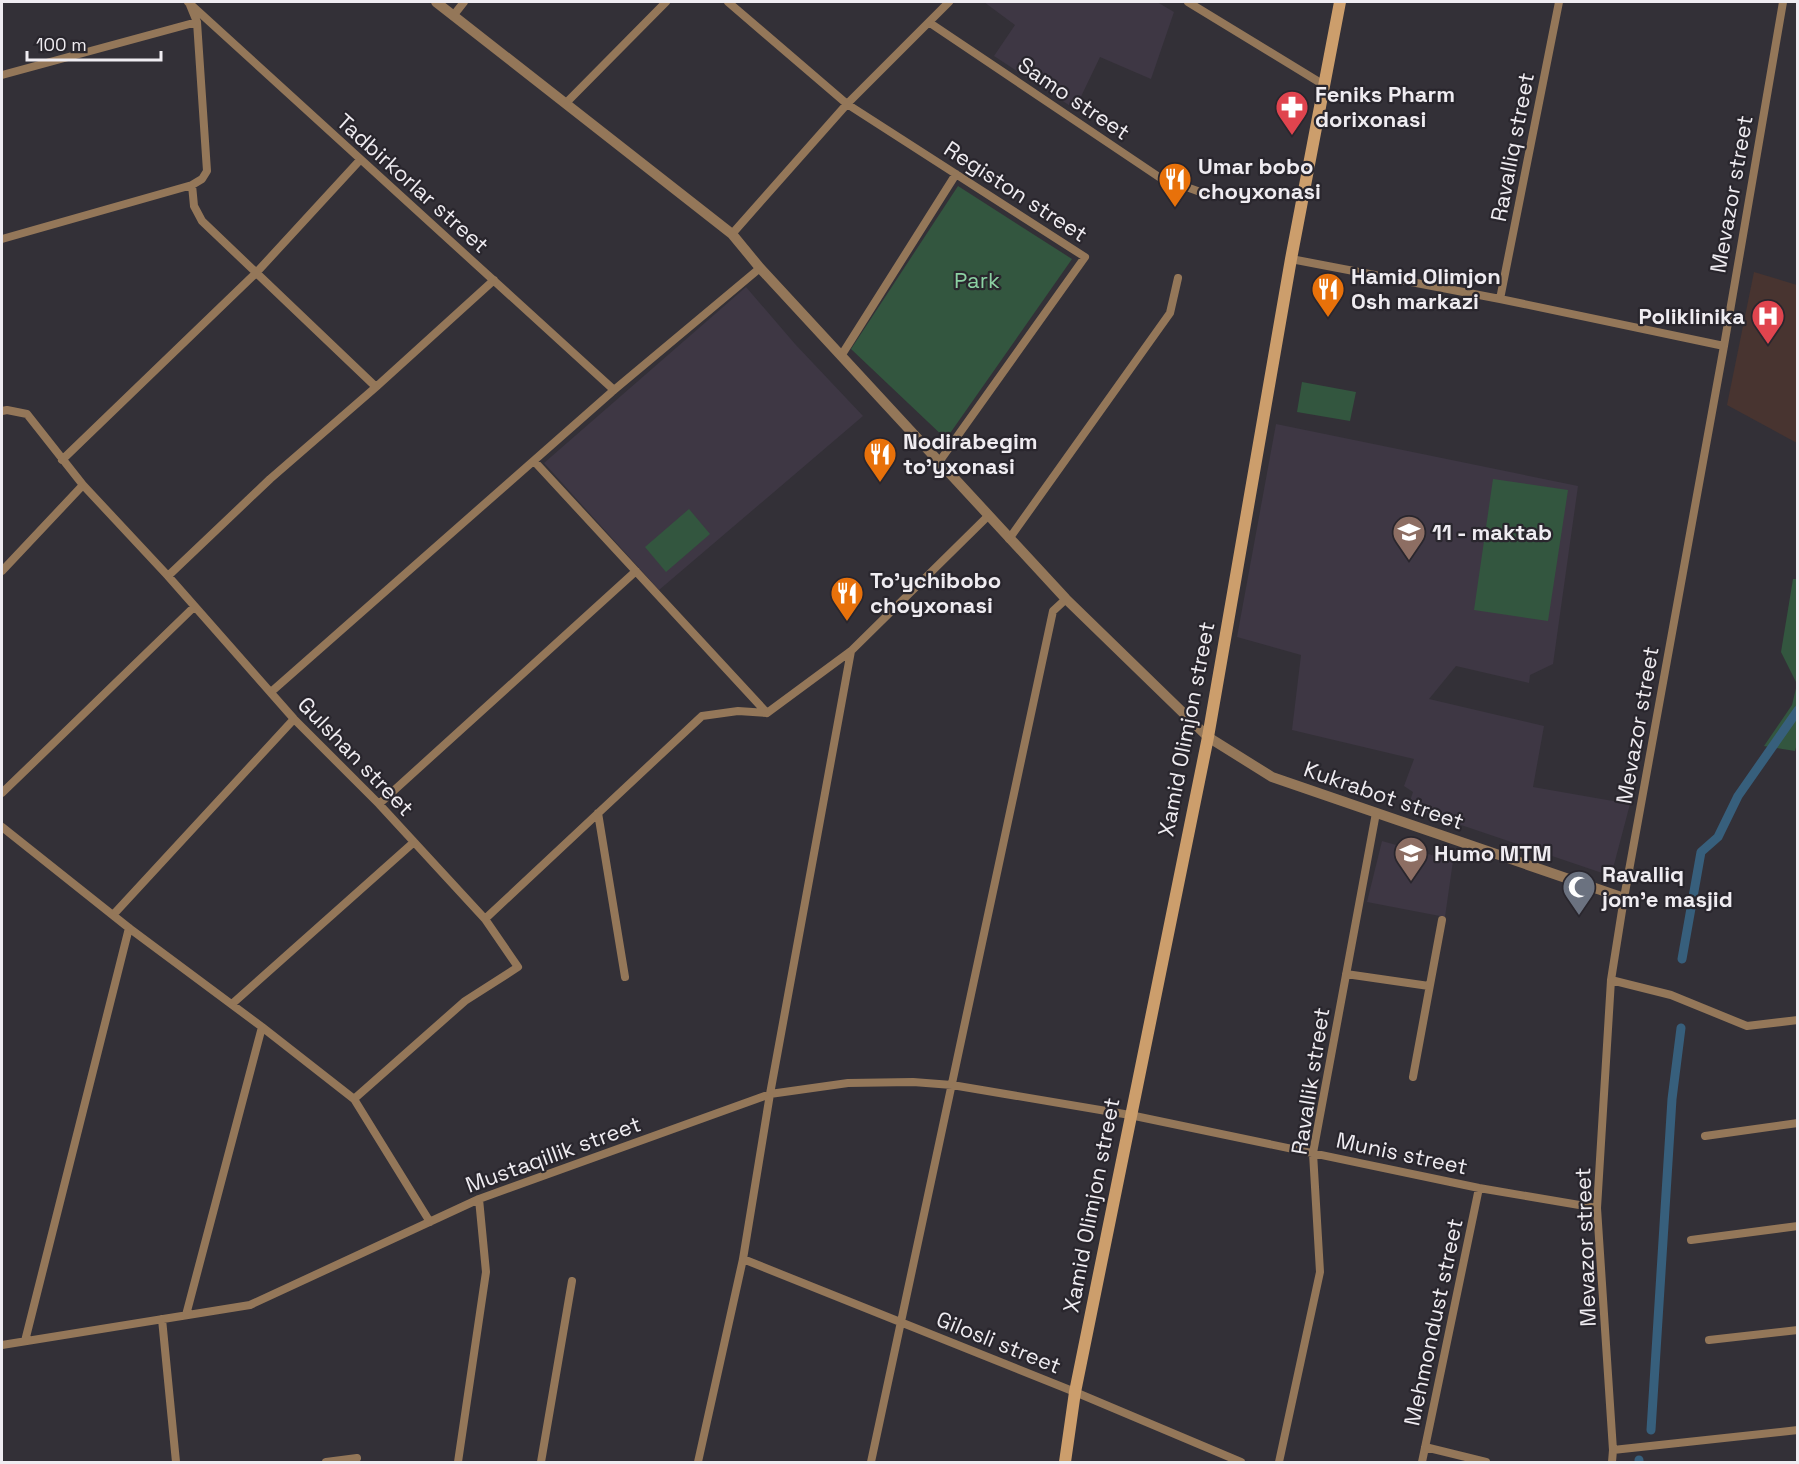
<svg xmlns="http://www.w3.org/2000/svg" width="1799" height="1464" font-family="'Space Grotesk',sans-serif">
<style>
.built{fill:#3e3744}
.medical{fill:#483430}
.green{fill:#33563f}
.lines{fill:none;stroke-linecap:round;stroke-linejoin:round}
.canal{stroke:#375f7c;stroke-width:9}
.minor{stroke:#947759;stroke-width:8}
.tertiary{stroke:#947759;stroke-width:10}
.secondary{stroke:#cc9e6c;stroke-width:12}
.labels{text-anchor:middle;stroke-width:4.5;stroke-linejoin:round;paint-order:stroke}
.poi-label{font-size:22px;font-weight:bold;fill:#efecf1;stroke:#29262d;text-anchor:start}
.street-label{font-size:22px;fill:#efecf1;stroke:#29262d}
.park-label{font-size:22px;fill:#8cd1a3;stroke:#29262d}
</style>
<rect width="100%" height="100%" fill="#333037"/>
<path class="built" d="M984 2H1157L1174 12 1151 79 1100 57 1075 109 994 56 1015 25Z
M746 287 795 344 863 416 659 590 544 463Z
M1276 424 1578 486 1553 664 1530 675 1529 683 1456 666 1429 699 1544 726 1533 787 1630 804 1611 876 1408 807 1413 792 1404 786 1414 759 1292 730 1301 655 1237 637Z
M1382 841 1453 861 1445 917 1367 902Z"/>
<path class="medical" d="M1754 272 1797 285V443L1727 405Z"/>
<path class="green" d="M958 186 1072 259 946 439 851 349Z
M1302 382 1356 392 1350 421 1297 412Z
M1493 479 1568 490 1548 621 1474 610Z
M689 509 710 534 666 572 645 547Z
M1793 579H1798V740L1795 751 1764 746 1792 705 1797 684 1781 652Z"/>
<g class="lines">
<path class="canal" d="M1682 959 1701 852 1718 837 1738 796 1798 710
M1651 1430 1672 1099 1681 1028
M1639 1462V1460"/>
<path class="minor" d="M188 2 614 390
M728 2 847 104 1085 257 939 462
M1188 2 1324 85
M453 16 464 2
M930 23 1159 177 1203 193
M2 75 197 22 190 5
M566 103 666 2
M192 185 202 179 207 171 197 22
M732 234 847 104 949 2
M2 239 192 185 194 206 202 221 376 387
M1291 259 1500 299 1724 346
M1500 299 1559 2
M841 356 956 174
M2 411 7 410 27 414 83 485 168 576 294 719 379 804 485 919 518 967 465 1001 354 1099
M62 460 256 273 360 160
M534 461 767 713
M1009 539 1170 313 1178 278
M2 571 83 485
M168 576 270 479 376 387 494 280
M271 692 614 390 760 268
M2 793 194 607
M379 804 636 571
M598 813 625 977
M2 827 129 928 262 1027 354 1099 430 1222
M113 915 294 719
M485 919 702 716 738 711 767 713 851 651
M1346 974 1429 986
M1611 980 1671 995 1747 1026 1798 1020
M232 1004 414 842
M1413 1077 1442 920
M1705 1136 1798 1123
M1691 1240 1798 1226
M743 1259 1075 1392 1241 1462
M186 1315 262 1027
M162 1319 176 1462
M1709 1340 1798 1330
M25 1341 129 928
M2 1345 250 1305 479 1199 770 1094 848 1083 913 1082 952 1085 1130 1115 1479 1188 1597 1208
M1425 1447 1486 1462
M1613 1450 1798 1430
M326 1462 357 1458
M458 1462 486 1272 479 1199
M541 1462 572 1281
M698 1462 743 1259 770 1094 851 651 988 516
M871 1462 1053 611 1066 599
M1279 1462 1320 1272 1313 1153 1376 813
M1422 1462 1479 1188
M1612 1462 1613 1450 1597 1208 1611 980 1624 898 1724 346 1783 2"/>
<path class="tertiary" d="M436 2 732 234 760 268 1066 599 1208 737 1272 777 1624 898"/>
<path class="secondary" d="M1065 1462 1075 1392 1208 737 1291 259 1340 2"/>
</g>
<defs>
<symbol id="pharmacy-pin" viewBox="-11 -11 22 30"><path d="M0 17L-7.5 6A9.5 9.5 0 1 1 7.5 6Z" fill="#e0444e" stroke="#29262d"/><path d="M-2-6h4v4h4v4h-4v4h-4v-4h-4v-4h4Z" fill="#fff"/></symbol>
<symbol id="restaurant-pin" viewBox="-11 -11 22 30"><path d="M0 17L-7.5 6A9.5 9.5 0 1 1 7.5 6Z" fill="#e8710a" stroke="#29262d"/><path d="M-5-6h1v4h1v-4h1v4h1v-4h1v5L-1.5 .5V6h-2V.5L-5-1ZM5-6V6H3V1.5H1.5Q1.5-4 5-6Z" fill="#fff"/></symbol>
<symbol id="hospital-pin" viewBox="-11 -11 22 30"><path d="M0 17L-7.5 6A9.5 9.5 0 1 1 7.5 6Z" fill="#e0444e" stroke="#29262d"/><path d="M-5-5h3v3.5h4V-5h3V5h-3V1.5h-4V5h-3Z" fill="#fff"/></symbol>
<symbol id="school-pin" viewBox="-11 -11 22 30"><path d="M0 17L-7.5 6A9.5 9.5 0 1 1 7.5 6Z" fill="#8d6e63" stroke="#29262d"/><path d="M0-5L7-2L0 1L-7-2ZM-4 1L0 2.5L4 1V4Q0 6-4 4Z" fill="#fff"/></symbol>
<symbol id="mosque-pin" viewBox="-11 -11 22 30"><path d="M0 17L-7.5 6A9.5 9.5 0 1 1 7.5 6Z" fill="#6b7280" stroke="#29262d"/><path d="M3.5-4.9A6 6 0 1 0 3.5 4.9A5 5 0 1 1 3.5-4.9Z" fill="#fff"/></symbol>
</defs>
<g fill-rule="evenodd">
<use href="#pharmacy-pin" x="1273" y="88" width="38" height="52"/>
<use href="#restaurant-pin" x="1156" y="160" width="38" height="52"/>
<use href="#restaurant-pin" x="1309" y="270" width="38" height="52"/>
<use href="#hospital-pin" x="1749" y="297" width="38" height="52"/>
<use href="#restaurant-pin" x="861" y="435" width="38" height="52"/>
<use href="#school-pin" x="1390" y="513" width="38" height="52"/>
<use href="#restaurant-pin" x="828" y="574" width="38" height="52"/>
<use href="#school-pin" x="1392" y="834" width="38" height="52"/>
<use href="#mosque-pin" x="1560" y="868" width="38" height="52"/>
</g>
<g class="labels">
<g class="poi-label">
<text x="1315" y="102">Feniks Pharm<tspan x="1315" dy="25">dorixonasi</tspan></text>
<text x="1198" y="174">Umar bobo<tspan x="1198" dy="25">choyxonasi</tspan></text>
<text x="1351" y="284">Hamid Olimjon<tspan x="1351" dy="25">Osh markazi</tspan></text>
<text x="1745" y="324" text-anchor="end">Poliklinika</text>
<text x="903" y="449">Nodirabegim<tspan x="903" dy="25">to'yxonasi</tspan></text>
<text x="1432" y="540">11 - maktab</text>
<text x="870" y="588">To'ychibobo<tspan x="870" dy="25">choyxonasi</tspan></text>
<text x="1434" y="861">Humo MTM</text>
<text x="1602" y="882">Ravalliq<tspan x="1602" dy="25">jom'e masjid</tspan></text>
</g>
<g class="street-label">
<text transform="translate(1074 98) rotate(34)" y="8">Samo street</text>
<text transform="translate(1512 147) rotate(-79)" y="8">Ravalliq street</text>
<text transform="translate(413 183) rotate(42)" y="8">Tadbirkorlar street</text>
<text transform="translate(1016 191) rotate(33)" y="8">Registon street</text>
<text transform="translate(1731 194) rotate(-80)" y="8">Mevazor street</text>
<text transform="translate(1637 725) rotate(-80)" y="8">Mevazor street</text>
<text transform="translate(1186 729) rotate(-79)" y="8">Xamid Olimjon street</text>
<text transform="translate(356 756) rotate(46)" y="8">Gulshan street</text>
<text transform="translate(1384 795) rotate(19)" y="8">Kukrabot street</text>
<text transform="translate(1310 1081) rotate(-81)" y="8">Ravallik street</text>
<text transform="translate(1402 1153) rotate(12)" y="8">Munis street</text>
<text transform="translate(553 1154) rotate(-20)" y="8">Mustaqillik street</text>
<text transform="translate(1091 1205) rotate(-79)" y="8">Xamid Olimjon street</text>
<text transform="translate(1585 1247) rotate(-92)" y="8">Mevazor street</text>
<text transform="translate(1433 1322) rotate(-78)" y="8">Mehmondust street</text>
<text transform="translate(999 1342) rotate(22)" y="8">Gilosli street</text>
</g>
<g class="park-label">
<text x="977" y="288">Park</text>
</g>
</g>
<rect width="1799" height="1464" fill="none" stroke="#efecf1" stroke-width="6"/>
<path d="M27 51v9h134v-9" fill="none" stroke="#efecf1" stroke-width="3"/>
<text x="36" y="51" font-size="18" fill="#efecf1" stroke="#29262d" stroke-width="4.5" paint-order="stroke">100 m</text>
</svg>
